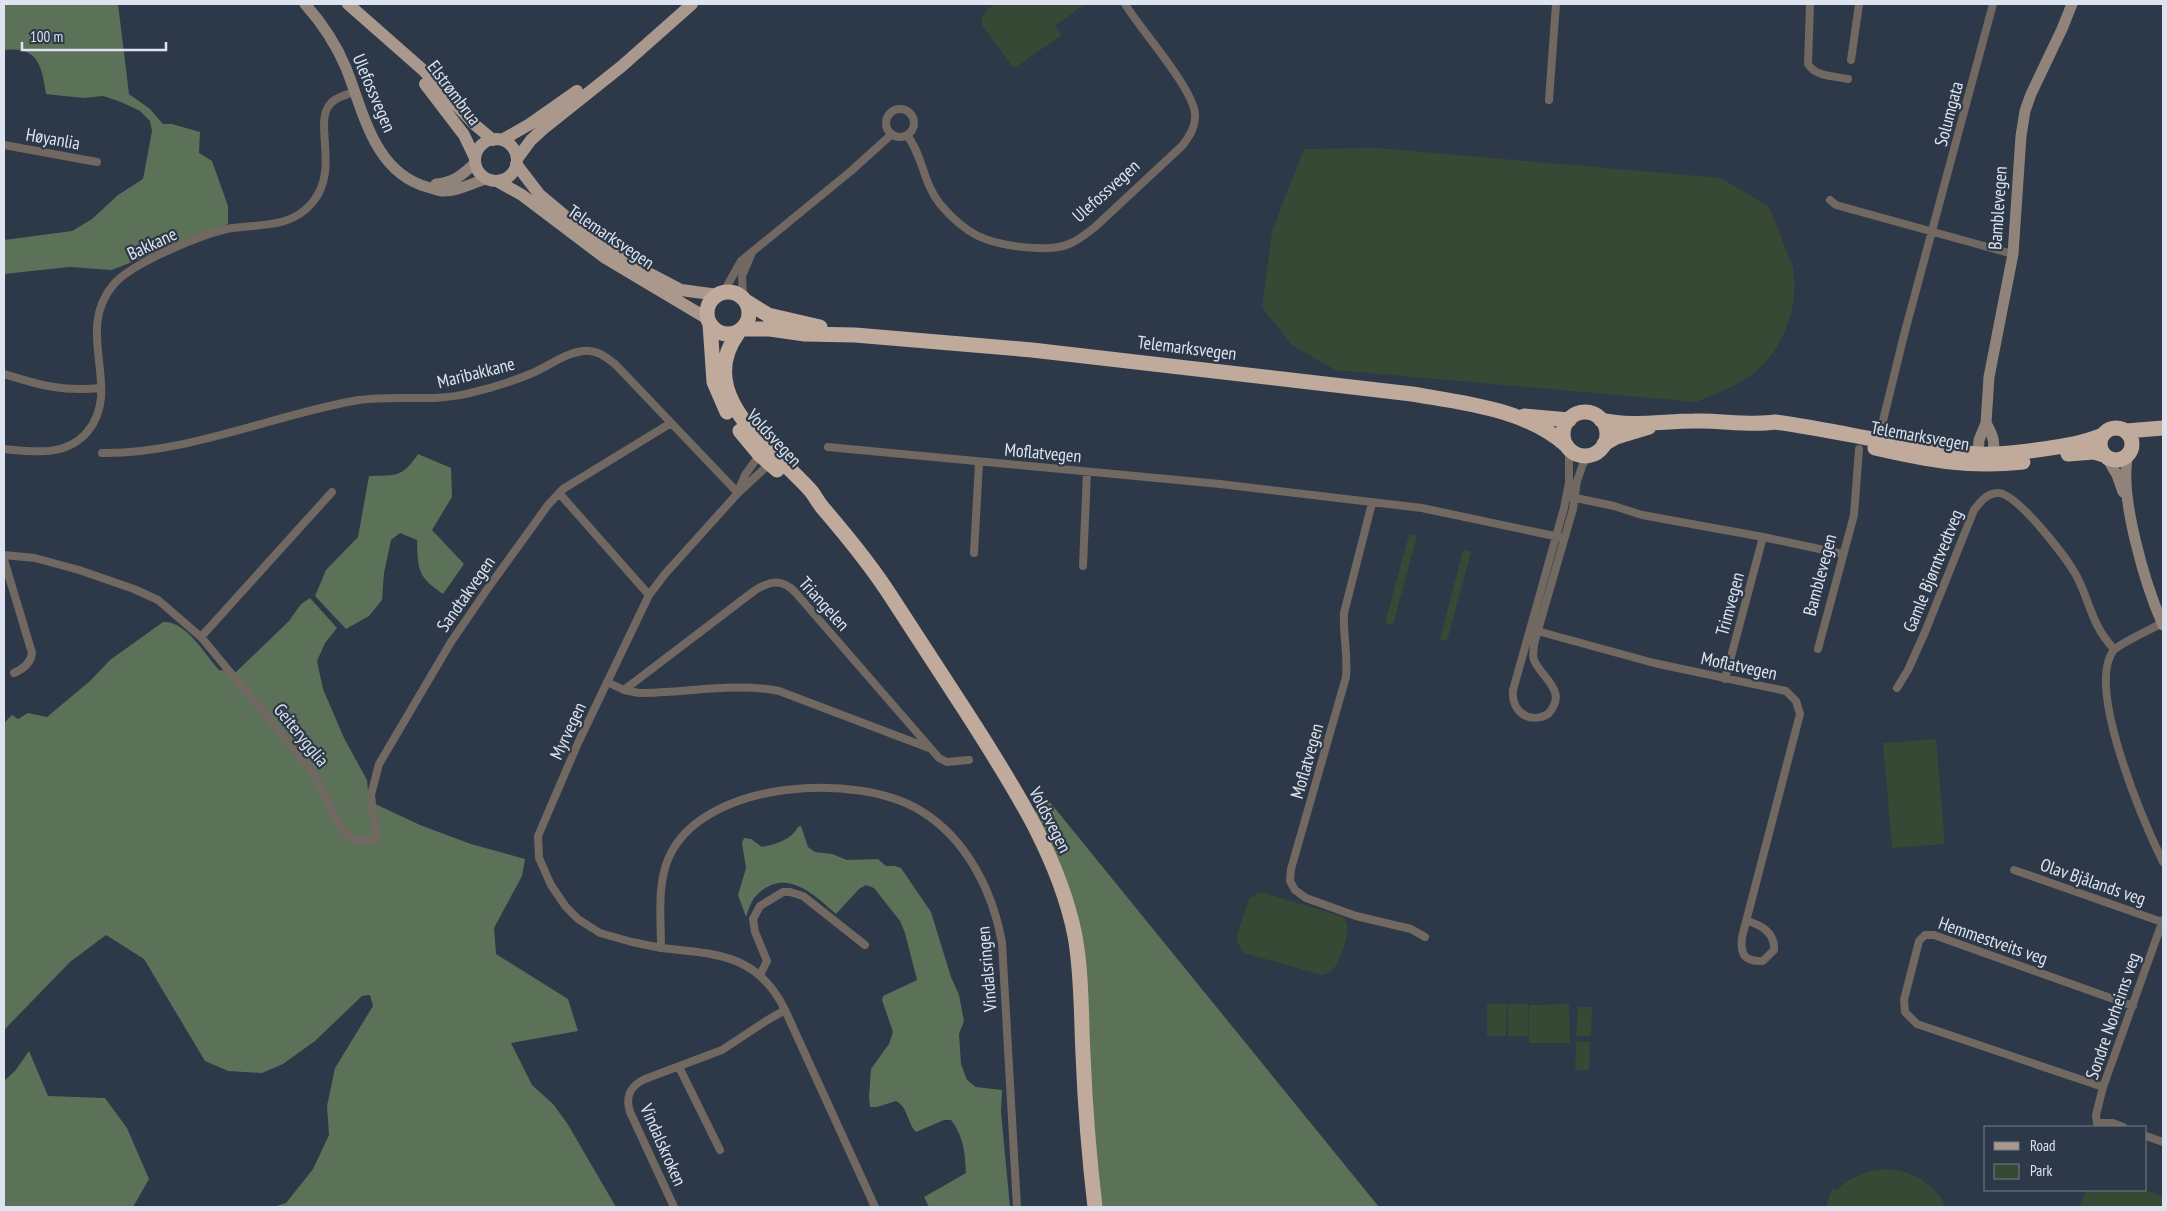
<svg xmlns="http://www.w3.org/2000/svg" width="2167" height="1211" font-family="'PT Sans Narrow',sans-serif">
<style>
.green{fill:#374834}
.forest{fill:#5b7158}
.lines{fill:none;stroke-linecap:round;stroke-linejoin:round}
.street{stroke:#716862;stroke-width:8}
.secondary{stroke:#908379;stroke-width:11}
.primary{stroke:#a9988b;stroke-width:12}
.highway{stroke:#bfaa9b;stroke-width:15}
.labels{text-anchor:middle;stroke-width:4.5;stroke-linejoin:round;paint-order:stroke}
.street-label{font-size:18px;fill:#dde4ef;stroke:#2d3848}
</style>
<rect width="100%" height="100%" fill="#2d3848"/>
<path class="green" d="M995 4H1085L1055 26 1062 35 1016 67H1013L982 25C980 14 986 10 995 4Z
M1377 148 1721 178 1769 207 1793 267C1800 309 1782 356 1744 380 1729 389 1712 395 1696 402L1335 370 1292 345 1262 308 1272 231 1304 149Z
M1409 534 1417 536 1393 625 1385 623Z
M1463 550 1471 552 1447 641 1440 639Z
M1936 739 1945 844 1892 848 1883 743Z
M1258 893H1265L1343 917C1354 929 1342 951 1337 965L1328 973 1322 975 1244 953 1237 942V935L1249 899Z
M1487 1004H1507L1506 1036H1487Z
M1508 1004H1528V1036H1508Z
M1569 1004 1570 1043H1529V1005Z
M1578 1007H1592L1591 1036H1576Z
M1576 1041 1590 1042 1589 1070H1575Z
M1887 1169C1912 1170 1935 1184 1946 1207H1826L1832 1189 1837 1190C1851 1176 1868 1170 1887 1169Z
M2086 1190H2143L2163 1196V1207H2080Z"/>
<path class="forest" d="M4 4H118L129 94 150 109 163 124H172L200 132 199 153 212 161 228 206V224L112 270 69 267 4 274V240L72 231 92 219 118 195 143 179 152 131 150 121 140 111 121 102 103 96 83 98 46 94C42 66 38 46 4 50Z
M418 454 451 468 452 497 432 530 464 564 443 594C417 576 418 570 417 540L400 533 391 540 384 573 382 600 369 616 346 629 315 596 326 570 358 537 369 476C396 475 402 478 418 454Z
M310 598 337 628 325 643 317 661 323 689 344 738 367 780 369 801 420 825 471 844 525 859 522 876 494 928 496 954 568 999 578 1031 511 1043 532 1085 553 1104 567 1123 616 1207H273L286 1203 313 1169 329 1135 327 1106 335 1068 373 1006 370 995 362 996 315 1041 283 1064 262 1073 228 1071 205 1061 144 959 106 935 70 962 4 1030V723L12 715 18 719 28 713 47 717 90 681 110 660 163 622C185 620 205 654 219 670L236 672 289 621 301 604Z
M1049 801 1379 1207H1088L1073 966 1068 933 1059 897 1025 820Z
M801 826 808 847 815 852 832 854 847 860 878 859 886 866H895L901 868 931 912 951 977 959 995 964 1021 959 1034 961 1064 967 1080 976 1087 1002 1090 1001 1112 1010 1207H929L924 1197 966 1173C965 1153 964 1137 951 1120H944L916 1132C907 1123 908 1107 896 1101L877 1107H870L869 1097 871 1069 889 1044 893 1032 882 1000 883 996 917 980 905 933 900 921 874 888 866 885 859 889 836 914C813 894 785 866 756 896 751 901 748 911 746 917L738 895 746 868 742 843 744 838 751 839 762 847C776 844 791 840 798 827Z
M29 1051 48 1096 105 1098 127 1128 149 1179 133 1207H4V1081L15 1071Z"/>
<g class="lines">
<path class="street" d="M1810 4 1808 64C1816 77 1834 76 1848 79
M1851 60 1859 4
M1549 100 1556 4
M886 123a14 14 0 1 1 28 0a14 14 0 1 1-28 0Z
M907 135C923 156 923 183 940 204 950 216 964 229 978 236 999 246 1048 253 1069 244 1079 240 1087 233 1095 227L1183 145C1190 135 1196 126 1195 114 1193 88 1140 29 1125 4
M4 145 97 162
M1830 200 1836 205 2013 254
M723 293 741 261 851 171 892 134
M743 298 742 276 751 255
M4 374C40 385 62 392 101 388
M1880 433 1904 335 1993 4
M828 447 1220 484 1422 508 1564 538
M4 449C33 452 67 457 88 431 123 388 73 331 114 284 132 263 204 233 232 228 261 224 291 228 312 203 341 169 312 122 331 103 337 97 347 94 355 92
M1569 449V483L1564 508 1513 690C1511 711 1529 725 1548 714 1569 691 1542 679 1534 660 1532 655 1534 649 1534 644L1573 509 1577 481 1583 464 1589 456
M102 453C187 454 271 416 353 401 392 394 431 403 470 393 492 388 514 381 535 372 550 365 566 353 583 351 597 349 606 357 616 365L738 493
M739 489 745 475 760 454
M559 493 649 595
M1571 497 1614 506 1642 515 1763 537 1843 554
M1372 503 1344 613C1343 635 1348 656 1346 677L1291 869 1290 881 1295 890 1306 898 1356 916 1411 929 1425 937
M974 553 979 463
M4 555 35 558 79 570 134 589 158 600 201 637 306 764 318 781 336 818 345 833 355 840H376L371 795 379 764 451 642 488 588 548 505 563 489 671 423
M4 560 32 653C31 663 23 669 14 673
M1083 566 1087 472
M2162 623C2152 629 2118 644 2113 651 2086 689 2144 823 2163 862
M1530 629 1654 663 1786 691 1796 701 1800 714 1742 937C1740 954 1744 962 1763 961L1774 950C1775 933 1762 925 1747 921
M201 637 332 492
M1818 649 1854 515 1859 449
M1725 679 1763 537
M607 682 624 690 754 591C769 581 782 578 795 592L939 758 947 762 969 760
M1897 688 1908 670 1925 632 1974 510C1980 502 1987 493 1998 493 2017 493 2066 557 2076 575 2091 603 2090 623 2114 649
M624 690 639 693C686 693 733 682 779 691L929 748
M2014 870 2162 922
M661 948 632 942 600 933 578 919 566 907 551 885 539 858 538 836 578 743 649 595 665 574 738 493 765 468 768 461
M760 975 767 961 755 932 753 919 760 906 783 892H790L803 896 865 945
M679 1067 720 1150
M2103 1087 1917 1024 1905 1012 1904 1000 1919 941 1925 935H1934L2133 1006
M2123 1127 2113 1123H2097L2096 1115 2103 1087 2163 920
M2146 1136 2163 1142
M674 1207 630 1112C625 1096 630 1086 645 1079L722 1050 766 1021 785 1010
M875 1207 785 1010C758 954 717 954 661 948 661 917 656 879 672 851 711 780 858 772 921 811 967 839 993 892 1002 943L1017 1207"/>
<path class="secondary" d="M305 4C322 23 336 44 346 68 364 113 374 172 427 187 431 188 437 190 442 191 456 192 472 183 486 179
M436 184C454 183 463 174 475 163
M1986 423C1996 440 1997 449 1985 465L1978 454 1979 440 1986 423 1989 377 2013 254 2021 136 2025 111 2031 94 2062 29 2072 4
M2128 455C2118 495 2146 587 2163 625
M2107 458 2117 475 2123 492"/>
<path class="primary" d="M348 4 423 70 474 124 493 140
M425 84 464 135 475 158
M475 160a21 21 0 1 1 42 0a21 21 0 1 1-42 0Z
M502 140 530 124 577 91
M517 159 531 140 543 129 622 66 692 4
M516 164 539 194 589 236 639 268 681 290 718 295
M497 181 522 195 604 257 708 319"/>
<path class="highway" d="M707 313a21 21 0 1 1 42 0a21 21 0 1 1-42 0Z
M747 302 768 315 820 327
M710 324 714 382 727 412
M744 329H770L805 334 855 335 1032 350 1412 394C1464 403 1525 409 1566 445
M738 333C692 396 774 449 811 491 815 496 818 502 822 507 847 536 871 565 892 598 918 638 944 678 970 718 1013 786 1059 856 1075 936 1082 975 1081 1015 1083 1054 1085 1105 1089 1156 1095 1207
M1563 434a22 22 0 1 1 44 0a22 22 0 1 1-44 0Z
M1524 416 1569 420
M1601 420C1632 427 1663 421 1694 421 1721 420 1749 426 1775 422 1843 431 1911 450 1979 454 2001 455 2022 452 2044 449 2064 446 2084 443 2103 435
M2100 444a16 16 0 1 1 32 0a16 16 0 1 1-32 0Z
M740 431 760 455 777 470
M2126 431 2163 428
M1604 444 1616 437 1649 427
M1875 448C1927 460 1969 468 2023 462
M2068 454 2094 452 2104 455"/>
</g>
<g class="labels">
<g class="street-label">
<text transform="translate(374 93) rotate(67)" y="6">Ulefossvegen</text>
<text transform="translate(454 93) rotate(53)" y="6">Elstrømbrua</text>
<text transform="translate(1949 114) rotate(-75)" y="6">Solumgata</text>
<text transform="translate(53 139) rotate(10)" y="6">Høyanlia</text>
<text transform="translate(1106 191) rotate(-42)" y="6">Ulefossvegen</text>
<text transform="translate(1998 208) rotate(-86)" y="6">Bamblevegen</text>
<text transform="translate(611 237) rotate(34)" y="6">Telemarksvegen</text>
<text transform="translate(152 244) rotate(-25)" y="6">Bakkane</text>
<text transform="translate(1187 348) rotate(7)" y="6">Telemarksvegen</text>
<text transform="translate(476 373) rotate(-14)" y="6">Maribakkane</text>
<text transform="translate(1920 436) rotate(10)" y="6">Telemarksvegen</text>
<text transform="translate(774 438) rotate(47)" y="6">Voldsvegen</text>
<text transform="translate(1043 453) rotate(5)" y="6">Moflatvegen</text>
<text transform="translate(1933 571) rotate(-68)" y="6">Gamle Bjørntvedtveg</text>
<text transform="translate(1820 575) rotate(-75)" y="6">Bamblevegen</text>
<text transform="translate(466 594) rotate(-55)" y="6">Sandtakvegen</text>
<text transform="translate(824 604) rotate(48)" y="6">Triangelen</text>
<text transform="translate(1730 604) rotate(-75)" y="6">Trimvegen</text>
<text transform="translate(1739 666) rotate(12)" y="6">Moflatvegen</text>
<text transform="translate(568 731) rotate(-65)" y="6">Myrvegen</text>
<text transform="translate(301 735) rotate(51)" y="6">Geiterygglia</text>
<text transform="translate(1307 761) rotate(-74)" y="6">Moflatvegen</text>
<text transform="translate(1050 820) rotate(63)" y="6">Voldsvegen</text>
<text transform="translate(2093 882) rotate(19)" y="6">Olav Bjålands veg</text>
<text transform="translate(1993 941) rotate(19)" y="6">Hemmestveits veg</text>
<text transform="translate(987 969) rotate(-95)" y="6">Vindalsringen</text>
<text transform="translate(2113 1016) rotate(-71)" y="6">Sondre Norheims veg</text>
<text transform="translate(663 1145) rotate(66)" y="6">Vindalskroken</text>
</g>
</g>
<rect width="2167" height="1211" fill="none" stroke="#dde4ef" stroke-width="10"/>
<rect x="1984" y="1126" width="162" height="65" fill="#2d3848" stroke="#737d8b"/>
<rect x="1994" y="1142" width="25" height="8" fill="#a9988b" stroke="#737d8b"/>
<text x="2030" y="1151" font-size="15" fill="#dde4ef">Road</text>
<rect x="1994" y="1164" width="25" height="15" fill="#374834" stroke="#737d8b"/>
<text x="2030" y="1176" font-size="15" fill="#dde4ef">Park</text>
<path d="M22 42v8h144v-8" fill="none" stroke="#dde4ef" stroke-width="2.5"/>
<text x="30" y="42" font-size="15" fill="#dde4ef" stroke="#2d3848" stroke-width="4" paint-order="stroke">100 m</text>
</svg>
